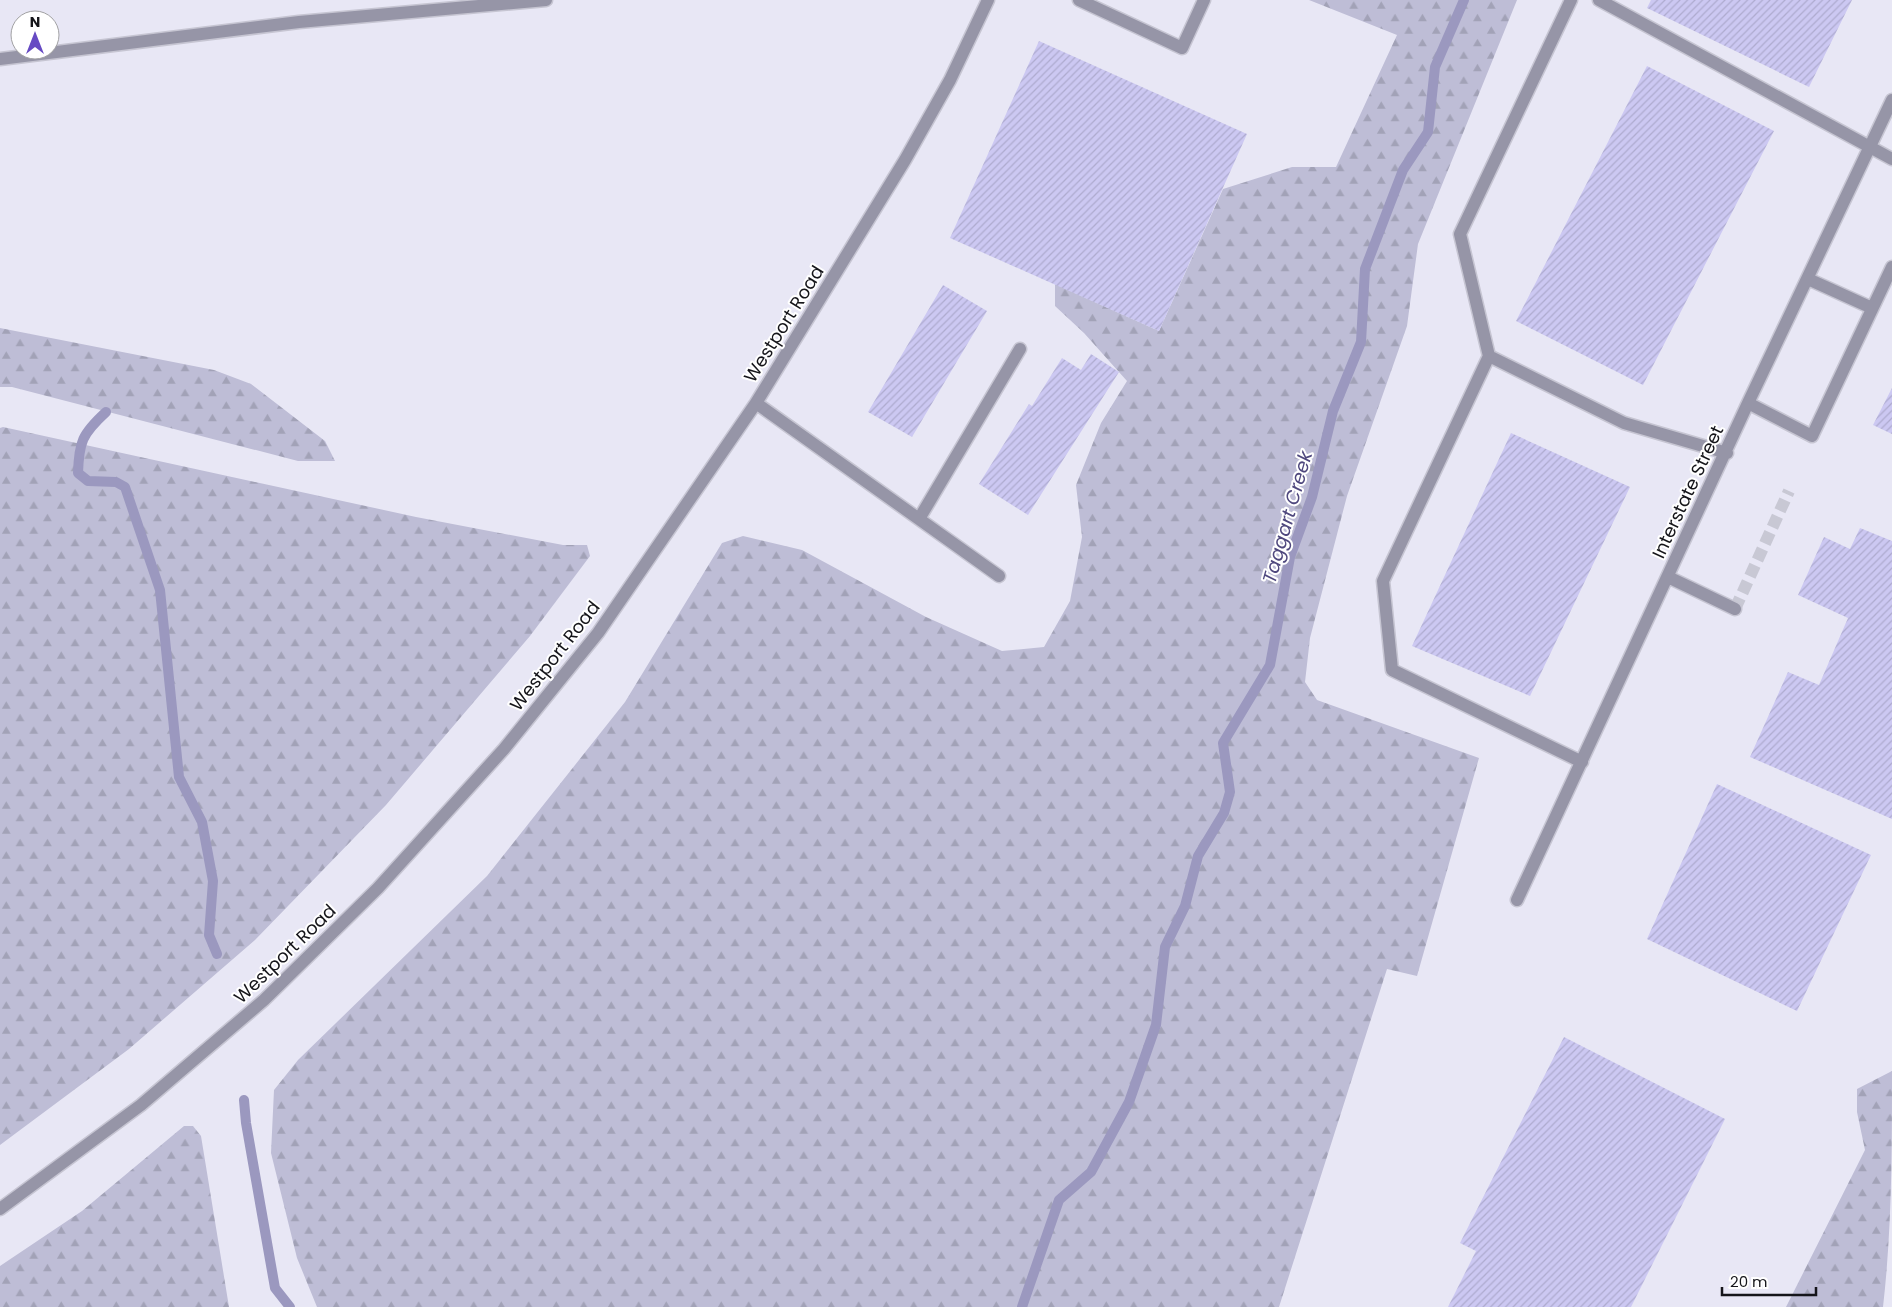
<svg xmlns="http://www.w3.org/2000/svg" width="1892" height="1307" font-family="Poppins,sans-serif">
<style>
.forest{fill:url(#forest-firs)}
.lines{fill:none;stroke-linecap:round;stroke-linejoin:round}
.stream{stroke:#9b98bf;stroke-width:10}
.building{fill:url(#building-hatch)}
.minor-tunnel{stroke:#c8c8d4;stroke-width:12;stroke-dasharray:12 6;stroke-linecap:butt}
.minor-casing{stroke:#c6c5d2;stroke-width:15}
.minor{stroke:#9695a7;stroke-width:12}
.labels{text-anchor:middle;stroke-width:4;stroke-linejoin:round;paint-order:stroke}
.street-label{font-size:18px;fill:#15151a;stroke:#fff}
.water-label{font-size:19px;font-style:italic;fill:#4f487e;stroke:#fff}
</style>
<defs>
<pattern id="forest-firs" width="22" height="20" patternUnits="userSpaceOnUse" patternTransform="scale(1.25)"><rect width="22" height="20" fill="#bebdd6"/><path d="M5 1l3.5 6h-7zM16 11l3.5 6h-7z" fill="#a2a2b7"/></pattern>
<pattern id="building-hatch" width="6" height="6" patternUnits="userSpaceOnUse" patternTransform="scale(1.25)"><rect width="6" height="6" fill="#ccc8f2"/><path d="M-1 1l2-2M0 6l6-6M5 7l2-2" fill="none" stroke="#aeabcf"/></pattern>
</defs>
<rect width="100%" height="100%" fill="#e8e7f5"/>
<path class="forest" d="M1309 0H1517L1418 244 1407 326 1347 496 1310 638 1305 682 1317 700 1479 758 1417 976 1387 969 1279 1307H317L297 1258 271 1153 274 1090 298 1060 487 876 625 702 722 543 743 536 802 550 926 617 1002 651 1044 647 1070 601 1082 537 1076 485 1101 423 1127 381 1084 333 1055 306V284L1159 331 1223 189 1292 167H1336L1397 35Z
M0 328 214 370 251 384 325 441 335 461H298L12 387H0Z
M3 427 416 517 563 545H587L590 556 530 636 386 805 255 940 129 1049 0 1145V428Z
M1892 1071C1892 1150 1892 1229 1883 1307H1786L1865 1150 1857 1112V1089Z
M184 1126H193L201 1136 229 1307H0V1266L82 1211Z"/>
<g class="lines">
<path class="stream" d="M106 412C82 434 79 442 78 473L88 481 116 482 125 487 160 590 179 777 202 822 213 881 209 935 217 954
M244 1100 246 1123 275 1288 290 1307
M1022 1307 1059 1200 1091 1172 1129 1102 1156 1025 1165 947 1185 906 1198 856 1224 813 1230 792 1223 743 1270 665 1290 557 1312 497 1333 411 1361 342 1365 269 1403 170 1428 132 1435 67 1464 0"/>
</g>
<path class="building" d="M1651 0H1852L1809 87 1647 8Z
M1039 41 1247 134 1159 331 950 238Z
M1647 66 1774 131 1643 385 1516 321Z
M943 285 987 311 912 437 868 412Z
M1091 354 1119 372 1028 515 979 484 1029 404 1032 406 1062 358 1081 370Z
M1892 388V434L1873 425Z
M1511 433 1630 487 1530 696 1412 646Z
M1860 528 1892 541V819L1750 757 1788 672 1819 685 1848 618 1798 595 1824 537 1850 549Z
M1717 784 1871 855 1797 1011 1647 939Z
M1564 1037 1725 1119 1631 1307H1448L1476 1251 1460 1243Z"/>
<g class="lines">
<path class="minor-tunnel" d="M1735 609 1789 491"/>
<defs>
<path id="minor" d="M1079 0 1182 48 1204 0
M1571 0 1460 234 1489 356 1383 581 1392 670 1582 762
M1599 0 1892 159
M0 59 299 22 546 0
M1808 279 1872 308
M1489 356 1624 423 1727 453
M756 403 999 576
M1748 403 1812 436 1892 267
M919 519 1020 349
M1668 577 1735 609
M1517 900 1748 403 1892 100
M0 1209 141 1105 264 1000 378 888 504 749 598 633 756 403 905 160 950 80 988 0"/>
</defs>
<use href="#minor" class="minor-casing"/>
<use href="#minor" class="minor"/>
</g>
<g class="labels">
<g class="street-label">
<text transform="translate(784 324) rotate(-58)" y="6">Westport Road</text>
<text transform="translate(1688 492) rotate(-65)" y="6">Interstate Street</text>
<text transform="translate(555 656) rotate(-52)" y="6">Westport Road</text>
<text transform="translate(285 954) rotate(-44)" y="6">Westport Road</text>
</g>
<g class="water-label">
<text transform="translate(1287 517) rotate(-74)" y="7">Taggart Creek</text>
</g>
</g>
<g transform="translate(35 35)"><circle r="24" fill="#ffffff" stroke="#a1a1a3"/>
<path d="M0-4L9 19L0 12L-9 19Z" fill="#664ac3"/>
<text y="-8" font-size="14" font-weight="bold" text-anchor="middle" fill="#15151a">N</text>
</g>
<path d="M1722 1287v8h94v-8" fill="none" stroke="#15151a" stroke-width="2.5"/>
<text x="1730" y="1287" font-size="15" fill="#15151a" stroke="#ffffff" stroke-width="4" paint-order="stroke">20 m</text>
</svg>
